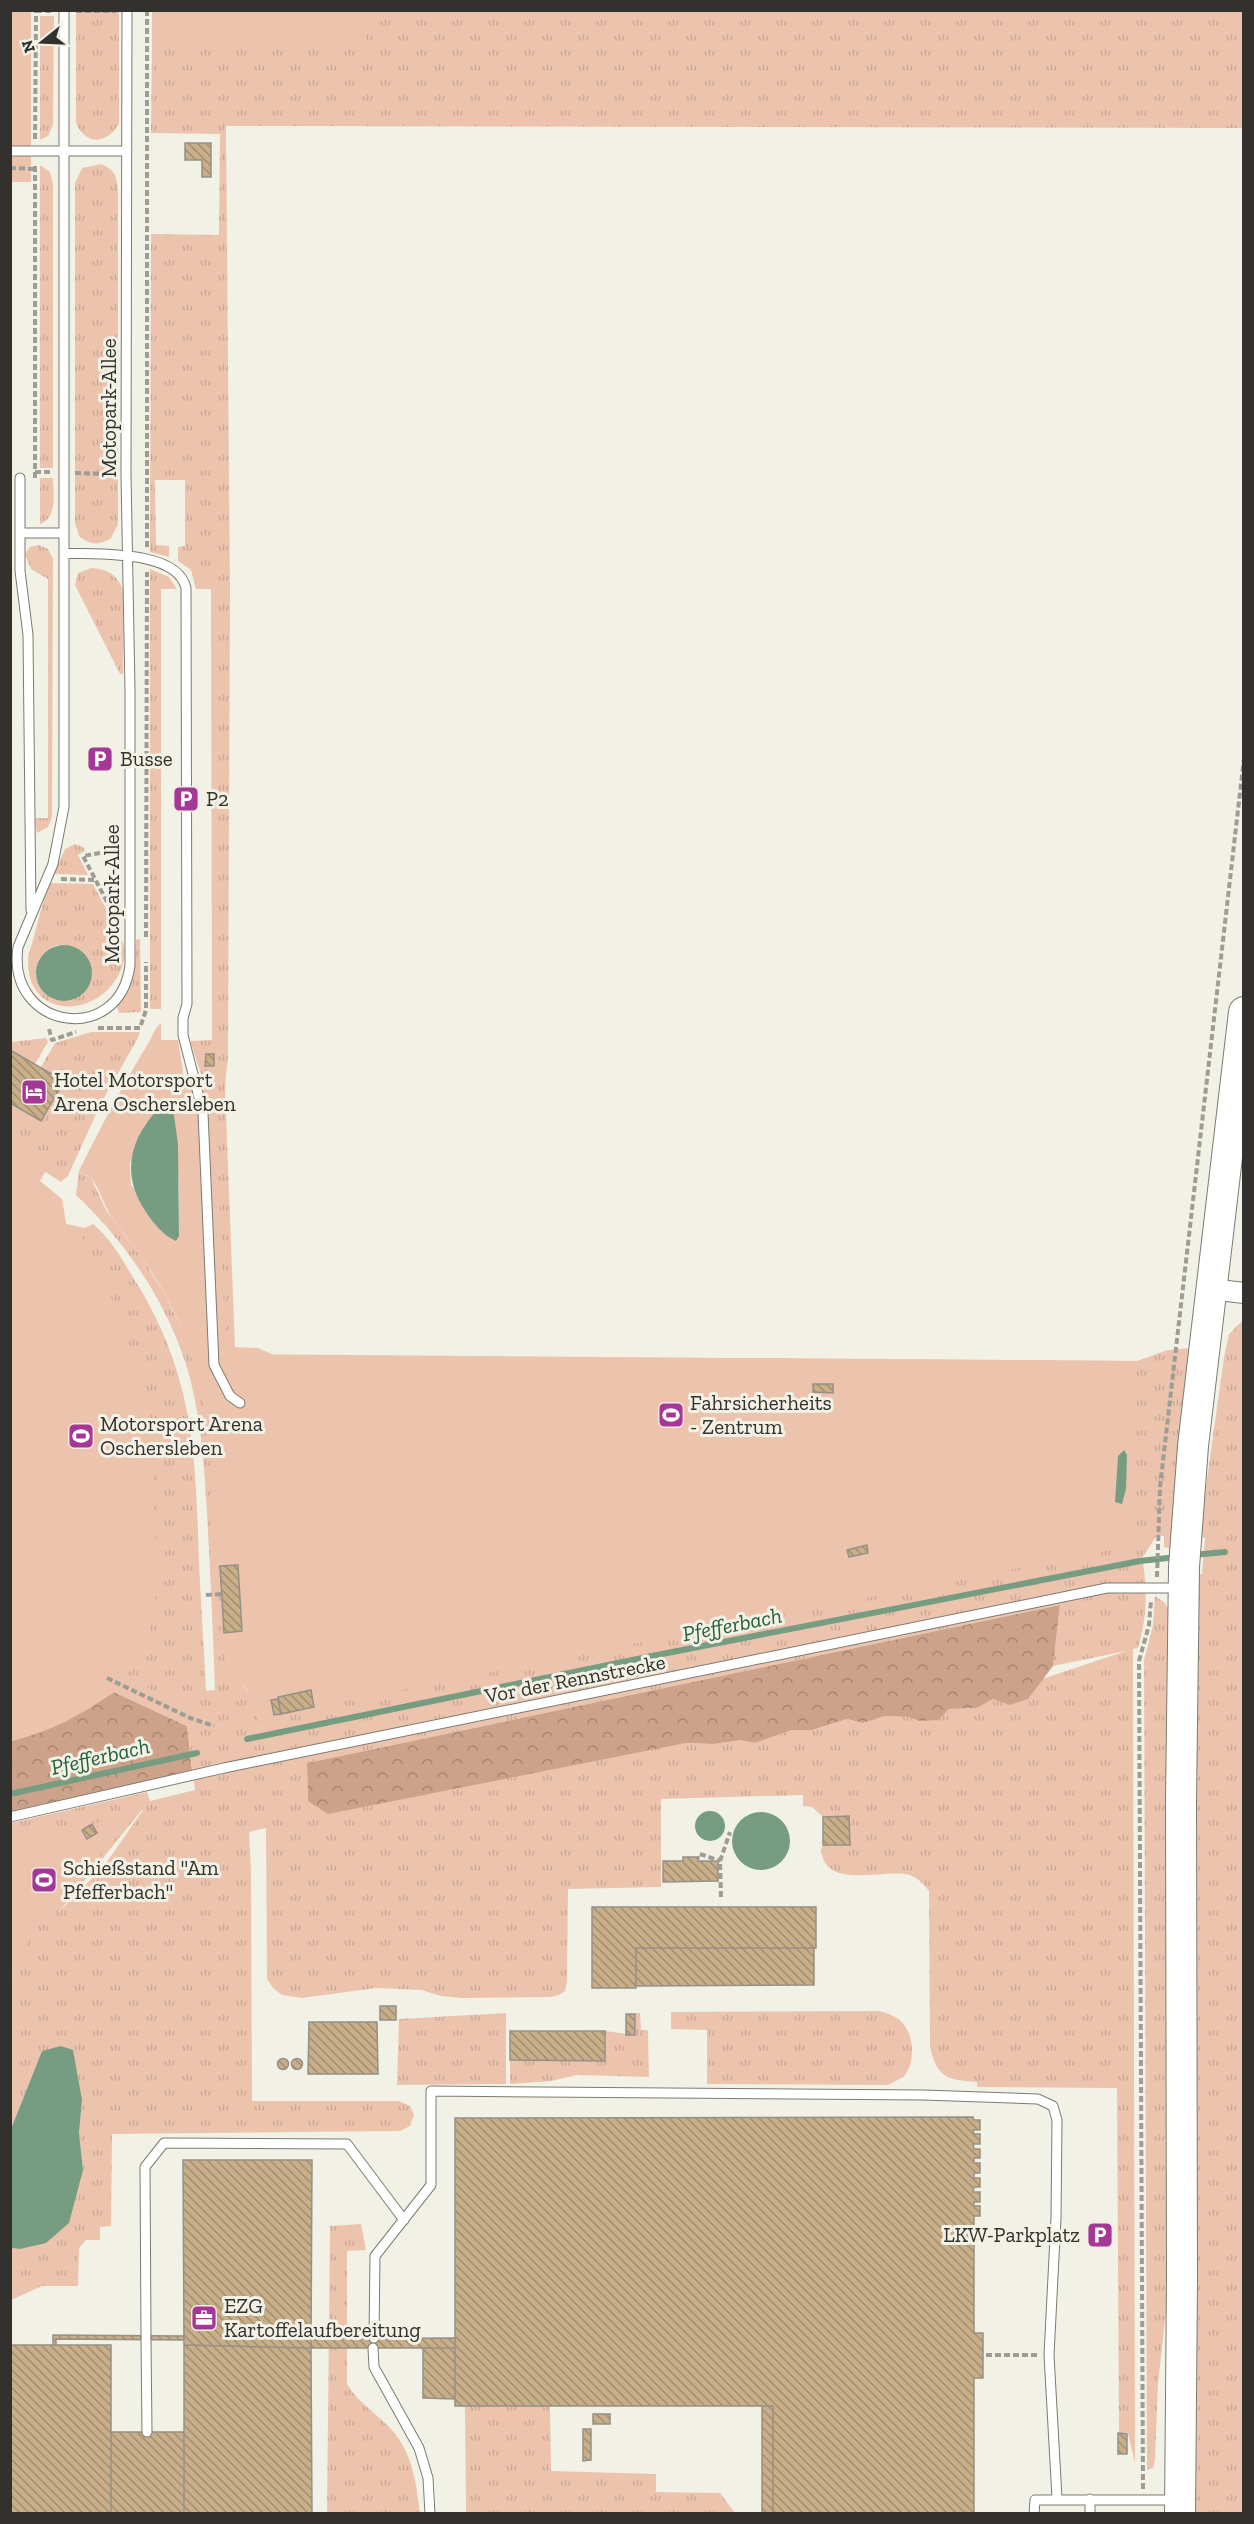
<svg xmlns="http://www.w3.org/2000/svg" width="1254" height="2524" font-family="'Zilla Slab',serif">
<style>
.grass{fill:url(#grass-tufts);fill-rule:evenodd}
.forest{fill:url(#forest-crowns)}
.green{fill:#ecc4ae;fill-rule:evenodd}
.water{fill:#769c81}
.lines{fill:none;stroke-linecap:round;stroke-linejoin:round}
.stream{stroke:#769c81;stroke-width:6}
.building{fill:url(#building-back-hatch);stroke:#969088;stroke-width:1.5}
.lane-casing{stroke:#7c7b71;stroke-width:11}
.street-casing{stroke:#7c7b71;stroke-width:22}
.primary-casing{stroke:#7c7b71;stroke-width:32}
.path{stroke:#9d9c95;stroke-width:4;stroke-dasharray:6 3;stroke-linecap:butt}
.lane{stroke:#fff;stroke-width:9}
.street{stroke:#fff;stroke-width:20}
.primary{stroke:#fff;stroke-width:30}
.labels{text-anchor:middle;stroke-width:6;stroke-linejoin:round;paint-order:stroke}
.street-label{font-size:21px;fill:#32312d;stroke:#f2f1e6}
.poi-label{font-size:21px;fill:#32312d;stroke:#f2f1e6;text-anchor:start}
.water-label{font-size:22px;font-style:italic;fill:#24603b;stroke:#f2f1e6}
</style>
<defs>
<pattern id="grass-tufts" width="24" height="20" patternUnits="userSpaceOnUse" patternTransform="scale(1.5)"><rect width="24" height="20" fill="#ecc4ae"/><path d="M3 7l-1-3M5 7V3M7 7l1-3M15 17l-1-3M17 17v-4M19 17l1-3" fill="none" stroke="#cba996"/></pattern>
<pattern id="forest-crowns" width="20" height="18" patternUnits="userSpaceOnUse" patternTransform="scale(1.5)"><rect width="20" height="18" fill="#cca28b"/><path d="M2 6a3 3 0 1 1 6 0M12 15a3 3 0 1 1 6 0" fill="none" stroke="#a68572"/></pattern>
<pattern id="building-back-hatch" width="6" height="6" patternUnits="userSpaceOnUse" patternTransform="scale(1.5)"><rect width="6" height="6" fill="#c8ae89"/><path d="M-1 5l2 2M0 0l6 6M5-1l2 2" fill="none" stroke="#a38e70"/></pattern>
</defs>
<rect width="100%" height="100%" fill="#f2f1e6"/>
<path class="grass" d="M365 10 1243 11V128L226 126 230 592 228 1056 225 1088 235 1347 258 1348 274 1355 1137 1361 1168 1350 1190 1348 1170 1548 1164 1547V1536L1157 1535 1142 1558C1148 1588 1147 1618 1138 1648L1133 1649 1135 2463 1128 2433H1119L1117 2088 977 2087V2082C947 2080 936 2077 930 2046L929 1891C923 1883 916 1876 906 1874 879 1870 823 1890 821 1848L823 1845H850L849 1817H823L812 1807 803 1806V1795L661 1799V1887L568 1889 567 1981 565 1991 559 1995 551 1997 461 1998 441 1996 421 1990 376 1988 302 1998 282 1995 273 1988 267 1979 266 1828 249 1832 251 1871 252 2101H399L410 2106 414 2115 410 2126 400 2131 112 2134 111 2226 100 2227V2240H86L79 2248 78 2286H42L11 2300V2248L20 2249 83 2170 79 2133 82 2100 42 2051 11 2129V1984L22 1957 17 1836 11 1834V1823L147 1792 150 1801 195 1790 187 1726 193 1710 125 1678 11 1741 10 1515 62 1199 66 1224 84 1228 93 1224C110 1237 123 1261 134 1279 194 1374 196 1455 199 1563 201 1606 204 1648 206 1691L215 1690C213 1637 211 1584 208 1531 205 1479 203 1429 190 1378 171 1308 128 1244 76 1195L79 1171 91 1178 106 1210 140 1255 165 1294 185 1336 208 1374 225 1633 242 1631 243 1685 249 1692 225 1382 208 1095 190 1041 212 1040 211 589H196L191 570 178 561V547L185 546V480H155L156 545 169 546V557L150 552 151 234 219 235 220 134 151 133 152 49H365ZM1060 1605 1053 1666 1126 1651 1042 1679 1039 1684 993 1699 977 1708 949 1709 920 1721 908 1717 885 1716 863 1723 847 1719 812 1730H792L755 1743 741 1739 713 1744 686 1743 308 1801 307 1763ZM252 1695 314 1707 274 1715ZM143 1810 104 1866 58 1913 142 1810Z
M76 11H119V124C107 144 86 146 76 123Z
M40 16H54L53 125 48 136 40 140Z
M101 164C114 169 117 176 118 189V524L111 538C100 546 89 545 79 536L75 523V183L82 168Z
M40 165 50 172 53 184V468H40Z
M40 478H53C53 494 58 517 40 524Z
M39 545 48 549 53 559 52 817 48 827 37 833 35 818H48V579L31 569 25 554 30 547Z
M91 568C108 569 118 575 124 592L123 674H120L75 585 78 573Z
M150 569 169 577 177 589H161V1009H150Z
M75 844 83 847 85 851 78 855 88 875 54 874 65 849Z
M50 883 93 884C101 901 119 929 124 946 126 956 123 967 118 976 93 1020 28 1017 28 962 28 953 32 945 34 936 39 918 43 901 50 883ZM57 945H67L55 1000C29 987 30 956 57 945Z
M140 939 141 1012 119 1013 117 1007C135 983 135 969 136 940Z
M91 1032H140L138 1038 101 1103 68 1176 61 1182 11 1150 10 1103 42 1120 64 1081 41 1067 55 1043Z
M46 1038 48 1042 35 1064 11 1050V1042Z
M1243 1320V2513H1196L1192 1800 1195 1575 1202 1574 1205 1538 1199 1537 1224 1357 1229 1334Z
M1155 1596 1165 1603 1169 1611 1171 2267 1158 2383 1155 2460 1153 2468 1147 2470 1144 1660 1153 1625Z
M879 2011C902 2016 912 2029 912 2052 912 2060 910 2068 905 2075 901 2079 893 2082 888 2085L707 2084V2030L671 2029V2012Z
M506 2013V2084L397 2085 399 2019Z
M636 2013H640L641 2030H648L649 2077 577 2075 551 2081 510 2084V2060L605 2061V2031L635 2035Z
M361 2224 366 2250 347 2251V2384C358 2403 378 2414 393 2431 413 2455 416 2483 420 2513L327 2514 330 2226Z
M465 2406H550L551 2471 656 2474V2492L720 2493 735 2513H466Z"/>
<path class="forest" d="M1060 1605 1053 1666 1028 1699 1010 1705 993 1699 977 1708 949 1709 938 1720 920 1721 908 1717 885 1716 863 1723 847 1719 812 1730H792L755 1743 741 1740 713 1744 686 1743 328 1814 308 1801 307 1763Z
M114 1692 187 1726 192 1770 11 1813V1741C47 1732 83 1713 114 1692Z"/>
<path class="green" d="M11 11H31V182H11Z
M152 11H365V49H152Z
M161 1023V1040H178L185 1085 214 1079 226 1354 1137 1361 1135 1531 1124 1547 314 1707 274 1715 259 1722C254 1703 251 1680 227 1679L224 1633 242 1631 238 1566H220C214 1473 211 1379 165 1294 150 1267 131 1243 113 1219 104 1207 100 1188 91 1178 89 1176 83 1173 79 1171 101 1126 123 1085 149 1042 153 1035 154 1029 161 1023ZM146 1122 175 1134 179 1188V1236L131 1185 130 1163Z
M11 1137 53 1159 40 1181 62 1199 66 1224 84 1228 82 1244 109 1292 121 1319 146 1396 150 1417 157 1569 154 1615 146 1646 125 1677 194 1710 187 1726 114 1692C77 1717 55 1730 11 1741Z
M135 1816 37 1923 11 1984V1834L24 1836Z"/>
<path class="water" d="M36 973a28 28 0 1 1 56 0a28 28 0 1 1-56 0Z
M160 1107H168L174 1115 178 1144 179 1236 176 1241C163 1235 154 1224 146 1212 120 1174 130 1138 160 1107Z
M1124 1450 1127 1455 1126 1489 1122 1504 1115 1502 1118 1456Z
M695 1826a15 15 0 1 1 30 0a15 15 0 1 1-30 0Z
M732 1841a29 29 0 1 1 58 0a29 29 0 1 1-58 0Z
M61 2046 73 2050 82 2100 79 2133 83 2170 69 2223 46 2243 20 2249 11 2248V2129L42 2051Z"/>
<g class="lines">
<path class="stream" d="M1193 1555 1225 1552
M247 1739 657 1655 1140 1561 1177 1557
M10 1794 197 1753"/>
</g>
<path class="building" d="M185 143H211V177H202V160H185Z
M10 1050 64 1081 41 1121 10 1103Z
M206 1054H214V1066H205Z
M813 1384H833V1393L813 1392Z
M867 1545 868 1553 849 1557 847 1550Z
M238 1565 242 1631 224 1633 220 1566Z
M311 1690 314 1707 281 1714 278 1697Z
M278 1699 281 1714 274 1715 271 1700Z
M849 1816 850 1845H823V1817Z
M92 1824 97 1833 87 1839 82 1830Z
M683 1857H699L698 1861H718V1881L663 1882V1861H683Z
M592 1907H816V1948H636V1988H592Z
M636 1948H814V1985L636 1986Z
M380 2006H396V2020H380Z
M626 2014H635V2035H626Z
M309 2022H377L378 2074H308Z
M510 2031H605V2061L510 2060Z
M291.5 2064a5.5 5.5 0 1 1 11 0a5.5 5.5 0 1 1-11 0Z
M277.5 2064a5.5 5.5 0 1 1 11 0a5.5 5.5 0 1 1-11 0Z
M973 2117 974 2120H980V2130H973L974 2134H980V2144H973L974 2149H980V2158H974V2163H980V2173H974V2178H980V2187H974L973 2192H980V2202H974V2206H980V2216H974V2333H983V2378H974V2514H773V2406H455V2118Z
M183 2160H312L311 2348 184 2345Z
M53 2335 184 2336V2340L56 2339V2345H53Z
M455 2338V2348H311V2339Z
M10 2345H111V2514H10Z
M184 2345 311 2348 312 2514H184Z
M423 2348H455V2399L423 2398Z
M762 2406H773V2514H762Z
M593 2414H610V2424H593Z
M583 2429H591V2460L583 2461Z
M111 2432H184V2514H111Z
M1118 2433 1127 2434V2454H1118Z"/>
<g class="lines">
<defs>
<path id="lane" d="M64 10V807L53 864 18 947C6 1030 120 1047 130 965V690L126 474 127 10
M10 151H127
M20 478V571L28 635 31 910
M20 533H64
M64 553C96 555 177 549 186 588L187 1004 183 1018V1035L203 1113 214 1365 230 1396 240 1403
M10 1817 224 1768 1107 1588H1181
M146 2336 145 2167 164 2143 347 2144 404 2220
M374 2338 375 2256 431 2185V2091L923 2095 1038 2099 1053 2106 1057 2120 1056 2218 1049 2355 1057 2498
M146 2339 147 2432
M373 2348 374 2367 419 2448 428 2478 430 2514
M1090 2499V2514
M1034 2514 1035 2500H1177"/>
<path id="street" d="M1211 1289 1244 1293"/>
<path id="primary" d="M1180 2514 1182 2280 1181 1800 1184 1567 1193 1446 1244 1012"/>
</defs>
<use href="#lane" class="lane-casing"/>
<use href="#street" class="street-casing"/>
<use href="#primary" class="primary-casing"/>
<path class="path" d="M36 11H53
M76 11H116
M35 139 36 10
M10 168 35 169
M35 472H53
M75 473 113 474
M35 478V165
M147 547V10
M100 853 83 856 115 917
M61 879 95 880
M146 937 147 572
M98 1028H140L146 1010V962
M49 1029 52 1040 76 1032
M1157 1577 1160 1487 1244 758
M206 1595 222 1594
M107 1678 190 1718 214 1726
M700 1854 720 1861
M721 1897 720 1861 730 1832
M986 2355H1037
M1143 2489 1139 1661 1149 1625 1151 1601"/>
<use href="#lane" class="lane"/>
<use href="#street" class="street"/>
<use href="#primary" class="primary"/>
</g>
<defs>
<symbol id="parking-square" viewBox="-11 -11 22 22"><rect x="-9" y="-9" width="18" height="18" rx="4" fill="#a53796" stroke="#f2f1e6"/><path d="M-3.5-5.5H1a3.5 3.5 0 0 1 0 7H-1V5.5H-3.5ZM-1-3.4V-.6H.8a1.4 1.4 0 0 0 0-2.8Z" fill="#fff"/></symbol>
<symbol id="hotel-square" viewBox="-11 -11 22 22"><rect x="-9" y="-9" width="18" height="18" rx="4" fill="#a53796" stroke="#f2f1e6"/><path d="M-6-4.5h1.5V1H6V5H4.5V3h-9V5H-6ZM-4 0a1.8 1.8 0 1 1 3.6 0ZM.5 0V-2.5h3Q6-2.5 6 0Z" fill="#fff"/></symbol>
<symbol id="stadium-square" viewBox="-11 -11 22 22"><rect x="-9" y="-9" width="18" height="18" rx="4" fill="#a53796" stroke="#f2f1e6"/><path d="M0-5a6.5 5 0 1 0 0 10a6.5 5 0 1 0 0-10ZM-3.5-1.8h7v3.6h-7Z" fill="#fff"/></symbol>
<symbol id="office-square" viewBox="-11 -11 22 22"><rect x="-9" y="-9" width="18" height="18" rx="4" fill="#a53796" stroke="#f2f1e6"/><path d="M-6-3h4V-5.5h4V-3h4V5H-6ZM-1-4.5V-3h2v-1.5ZM-6 0V1H6V0Z" fill="#fff"/></symbol>
</defs>
<g fill-rule="evenodd">
<use href="#parking-square" x="85" y="744" width="30" height="30"/>
<use href="#parking-square" x="171" y="784" width="30" height="30"/>
<use href="#hotel-square" x="19" y="1077" width="30" height="30"/>
<use href="#stadium-square" x="656" y="1400" width="30" height="30"/>
<use href="#stadium-square" x="66" y="1421" width="30" height="30"/>
<use href="#stadium-square" x="29" y="1865" width="30" height="30"/>
<use href="#parking-square" x="1085" y="2220" width="30" height="30"/>
<use href="#office-square" x="189" y="2303" width="30" height="30"/>
</g>
<g class="labels">
<g class="street-label">
<text transform="translate(109 408) rotate(-90)" y="7">Motopark-Allee</text>
<text transform="translate(112 894) rotate(-90)" y="7">Motopark-Allee</text>
<text transform="translate(575 1679) rotate(-11)" y="7">Vor der Rennstrecke</text>
</g>
<g class="poi-label">
<text x="120" y="766">Busse</text>
<text x="206" y="806">P2</text>
<text x="54" y="1087">Hotel Motorsport<tspan x="54" dy="24">Arena Oschersleben</tspan></text>
<text x="690" y="1410">Fahrsicherheits<tspan x="690" dy="24">- Zentrum</tspan></text>
<text x="100" y="1431">Motorsport Arena<tspan x="100" dy="24">Oschersleben</tspan></text>
<text x="63" y="1875">Schießstand "Am<tspan x="63" dy="24">Pfefferbach"</tspan></text>
<text x="1080" y="2242" text-anchor="end">LKW-Parkplatz</text>
<text x="224" y="2313">EZG<tspan x="224" dy="24">Kartoffelaufbereitung</tspan></text>
</g>
<g class="water-label">
<text transform="translate(732 1624) rotate(-11)" y="8">Pfefferbach</text>
<text transform="translate(100 1756) rotate(-13)" y="8">Pfefferbach</text>
</g>
</g>
<rect width="1254" height="2524" fill="none" stroke="#32312d" stroke-width="24"/>
<g transform="translate(42 42) rotate(252)" stroke="#f2f1e6" stroke-width="4.5" paint-order="stroke">
<path d="M0-4.5L10 22L0 15L-10 22Z" fill="#32312d"/>
<text y="-9" font-size="16" font-weight="bold" text-anchor="middle" fill="#32312d">N</text>
</g>
</svg>
